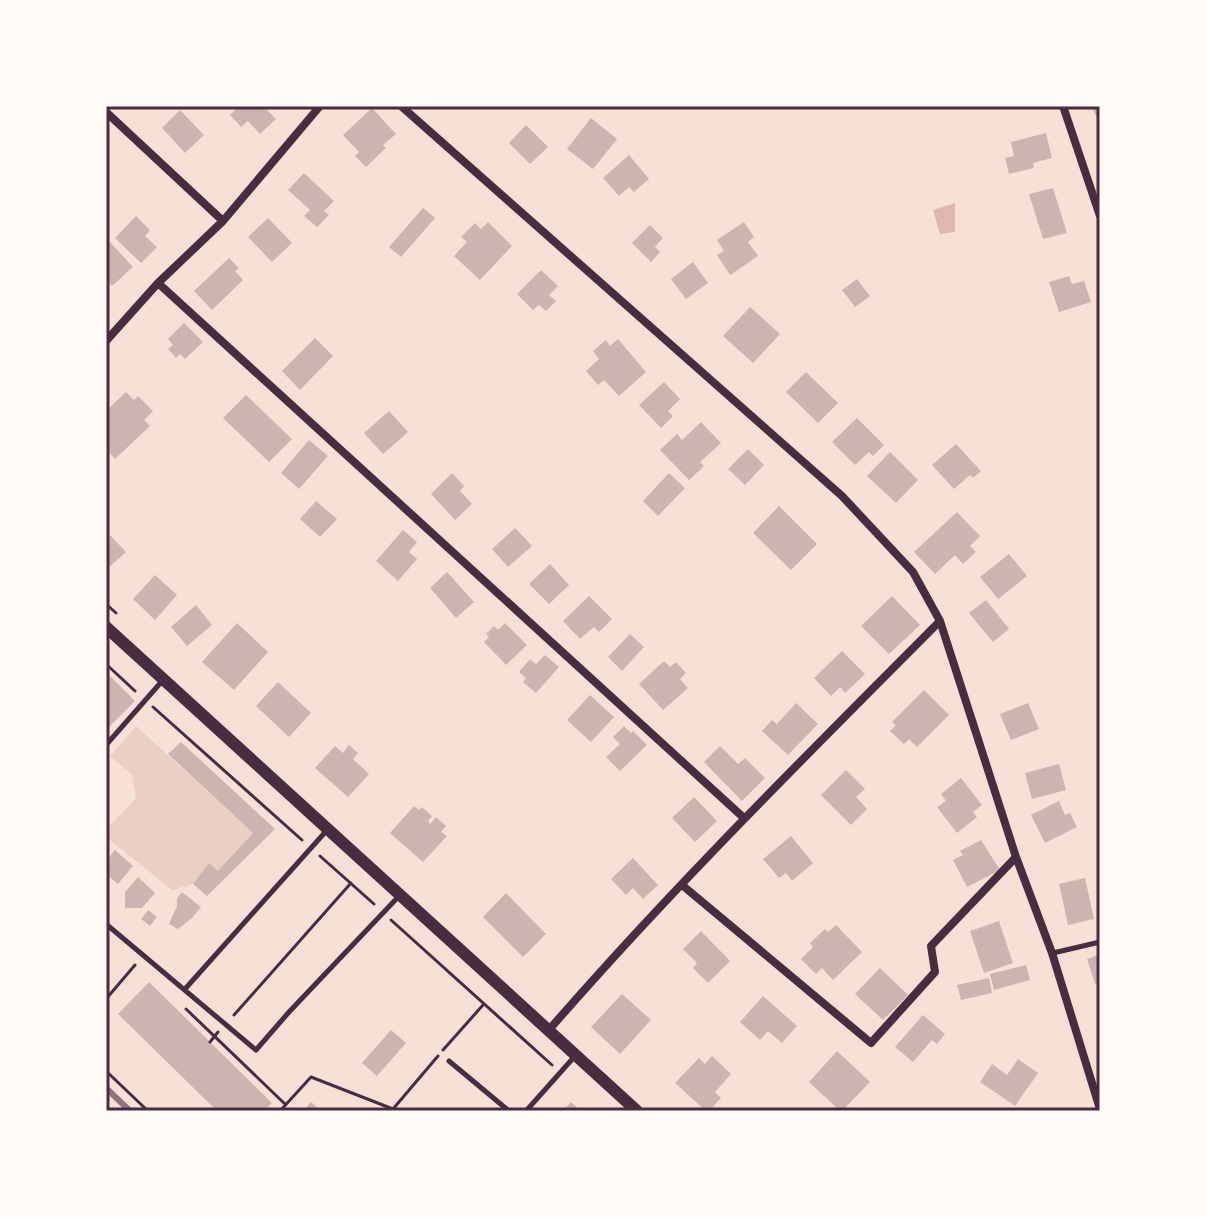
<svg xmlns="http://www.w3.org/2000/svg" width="1206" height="1217" font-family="'Libre Baskerville',serif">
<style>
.green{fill:#ebcfc5}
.water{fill:#dcb8b0}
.building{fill:#ccb4b1}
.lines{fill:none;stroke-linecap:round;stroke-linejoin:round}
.path{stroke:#4a2c40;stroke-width:3}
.service{stroke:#4a2c40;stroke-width:5}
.minor{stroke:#4a2c40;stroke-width:8}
.tertiary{stroke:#4a2c40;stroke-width:12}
.rail{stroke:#8f747c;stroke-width:6}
.neatline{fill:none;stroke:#4a2c40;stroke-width:3}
</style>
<rect width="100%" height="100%" fill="#f7e1d7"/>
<path class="green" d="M136 726 253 833 218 871 209 864 193 884 172 890 106 837V830L136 798 132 775 110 756Z"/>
<path class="water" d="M955 203V232L940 234 933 210Z"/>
<path class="building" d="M239 106H263L276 119 260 134 248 121 241 127 230 115Z
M1100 106V126L1093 109Z
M372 108 396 134 383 145 386 148 366 167 355 156 359 152 343 135Z
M180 110 204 135 185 153 162 128Z
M591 118 617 139 593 169 567 149Z
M526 125 548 147 530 164 509 143Z
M1046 133 1052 158 1033 163 1034 168 1009 174 1005 158 1014 156 1011 142Z
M629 155 649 179 634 192 629 187 619 196 603 178Z
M304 173 334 201 324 211 329 215 317 227 304 216 310 210 288 190Z
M1053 188 1067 233 1043 239 1029 194Z
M423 208 435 218 401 257 389 247Z
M136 216 150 230 145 236 157 247 141 263 115 238Z
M268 218 292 243 272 262 248 237Z
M488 222 512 246 480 280 454 256 467 242 461 237 475 223 481 229Z
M744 222 754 237 748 242 758 256 730 275 717 255 724 251 717 240Z
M650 225 663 238 655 247 660 252 651 262 632 243Z
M109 241 133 267 112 286 106 280V243Z
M229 258 239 268 235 271 243 280 212 310 194 291Z
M693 262 708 283 686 299 671 279Z
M541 270 558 286 549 295 556 301 546 311 539 305 533 310 517 294Z
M1069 276 1072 284 1084 281 1091 302 1059 312 1049 282Z
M857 279 870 296 855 307 842 290Z
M750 307 780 334 753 363 723 336Z
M184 323 203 342 185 359 180 354 176 358 168 349 173 345 168 339Z
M315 338 333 356 300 390 282 371Z
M618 339 646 372 619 396 604 380 598 385 586 371 599 359 593 351 606 340 610 346Z
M806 372 838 403 818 423 786 392Z
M664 382 680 399 668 411 673 416 661 428 639 405Z
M126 392 134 400 138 396 153 411 144 420 150 426 115 459 106 449V411Z
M246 395 292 439 269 462 223 418Z
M389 411 408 432 383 454 364 433Z
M857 418 884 445 873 456 869 452 855 465 832 442Z
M701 422 721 443 700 462 704 466 689 480 660 450 677 434 682 440Z
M309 440 328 456 299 489 281 473Z
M956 444 981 471 973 478 970 475 954 489 932 465Z
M748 449 764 465 745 485 728 469Z
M890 452 918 480 896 503 867 476Z
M452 473 464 486 460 491 472 504 455 520 431 494Z
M669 473 685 488 658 516 643 501Z
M316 501 337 519 320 537 300 519Z
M779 506 817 544 791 570 753 533Z
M957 512 980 536 970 546 976 552 963 564 955 555 935 574 914 552Z
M515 528 532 546 508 567 492 549Z
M403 530 417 542 409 552 417 559 398 581 376 561Z
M110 535 126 552 106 570V538Z
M1009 554 1027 576 998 599 980 577Z
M550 564 569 585 549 604 529 584Z
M447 572 474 602 456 618 430 588Z
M155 575 177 595 155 620 133 599Z
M589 596 612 619 599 632 594 627 580 639 563 621Z
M892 596 920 625 889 654 861 626Z
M986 600 1009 629 993 642 969 613Z
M196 605 212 625 187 646 171 627Z
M237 623 268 652 234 690 202 662Z
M505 623 527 645 506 665 484 642 489 637 486 634 494 626 498 630Z
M630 634 644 647 622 671 608 657Z
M842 651 865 674 845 693 840 687 831 696 814 678Z
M545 655 559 667 536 693 523 682 526 678 519 672 530 659 536 664Z
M664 661 670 667 676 662 686 673 680 679 688 688 663 710 639 684Z
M106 672 135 701 106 730Z
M278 682 311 713 289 737 256 706Z
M924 690 949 715 917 747 909 739 904 744 890 731 896 725 892 722Z
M590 695 614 717 591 742 567 720Z
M796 703 818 724 788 755 762 731 772 720 777 724Z
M1028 703 1039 729 1011 740 1000 714Z
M624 726 631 733 633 731 647 745 620 771 606 757 620 744 613 737Z
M181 742 275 829 207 896 193 884 209 863 218 871 253 833 168 754Z
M349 745 358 753 353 759 369 774 348 797 315 768 335 746 343 753Z
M720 746 738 764 745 758 765 778 742 801 704 762Z
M1059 764 1066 790 1032 799 1025 773Z
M846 770 865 789 856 797 867 809 851 825 821 795Z
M961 778 982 805 973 812 977 817 957 833 937 807 946 801 941 794Z
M694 797 717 821 695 842 672 818Z
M1059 801 1065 815 1070 813 1077 827 1045 843 1031 815Z
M414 806 419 810 422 807 432 816 428 821 430 824 436 817 446 826 441 832 447 836 423 862 390 833Z
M791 836 813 863 792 881 786 873 779 878 763 859Z
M981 840 1000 870 967 887 953 860 963 855 960 851Z
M115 850 133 866 118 884 106 874V861Z
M633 858 658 885 643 899 633 888 626 895 611 879Z
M138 877 155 893 142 908H125V892Z
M1085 878 1094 919 1068 925 1059 884Z
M182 892 201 907 192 918 178 929 169 924 177 906V898Z
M506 893 546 934 523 957 483 917Z
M148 910 157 917 150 926 141 919Z
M999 921 1013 963 984 973 970 931Z
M836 925 862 952 833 980 822 968 816 974 801 959 813 947 810 943 825 929 828 932Z
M701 931 730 961 708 983 693 968 697 963 683 949Z
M1100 954V982L1095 984 1087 959Z
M1026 965 1030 980 994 990 990 974Z
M880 968 908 995 883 1020 855 994Z
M989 978 992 993 961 1000 957 985Z
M149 982 272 1103 264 1111H217L118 1014Z
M622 994 651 1020 620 1054 591 1027Z
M763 996 797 1026 782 1043 768 1031 760 1040 740 1022Z
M923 1015 945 1034 937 1044 932 1040 913 1062 895 1047Z
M391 1030 406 1043 377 1076 362 1063Z
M837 1051 870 1082 842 1111H840L809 1082Z
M712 1056 731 1074 715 1092 721 1098 709 1111H706L675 1083 699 1058 705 1064Z
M1018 1059 1038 1073 1015 1106 980 1082 992 1064 1007 1075Z
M311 1102 321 1111H303Z
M571 1102 581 1111H563Z"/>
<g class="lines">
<path class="path" d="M106 604 116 613
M106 664 135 691
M153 707 302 840
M320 856 374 904
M391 920 552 1065
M106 999 135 965
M186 1009 285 1104
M234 1015 351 883
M210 1042 218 1032
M443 1050 483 1005
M106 1071 148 1111
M106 1108 110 1111
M280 1111 311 1077 393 1109 438 1056"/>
<path class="service" d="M106 745 163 680
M106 924 256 1050 289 1012 400 895
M1053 953 1100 942
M185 989 328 829
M449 1061 509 1111
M526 1111 575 1056"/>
<path class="minor" d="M401 106 842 496 913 572 940 621 1016 857 1052 953 1100 1109
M1063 106 1100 216
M106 112 223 221
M158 283 744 818
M106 341 158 283 223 221 320 106
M682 885 871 1043 935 972 931 946 1016 857
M548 1031C672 888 807 755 940 621"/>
<path class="tertiary" d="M106 627 637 1111"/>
<path class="rail" d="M106 1088 130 1111"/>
</g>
<rect width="1206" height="1217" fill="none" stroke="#fffaf5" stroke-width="216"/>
<rect x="108" y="108" width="990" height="1001" class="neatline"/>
</svg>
